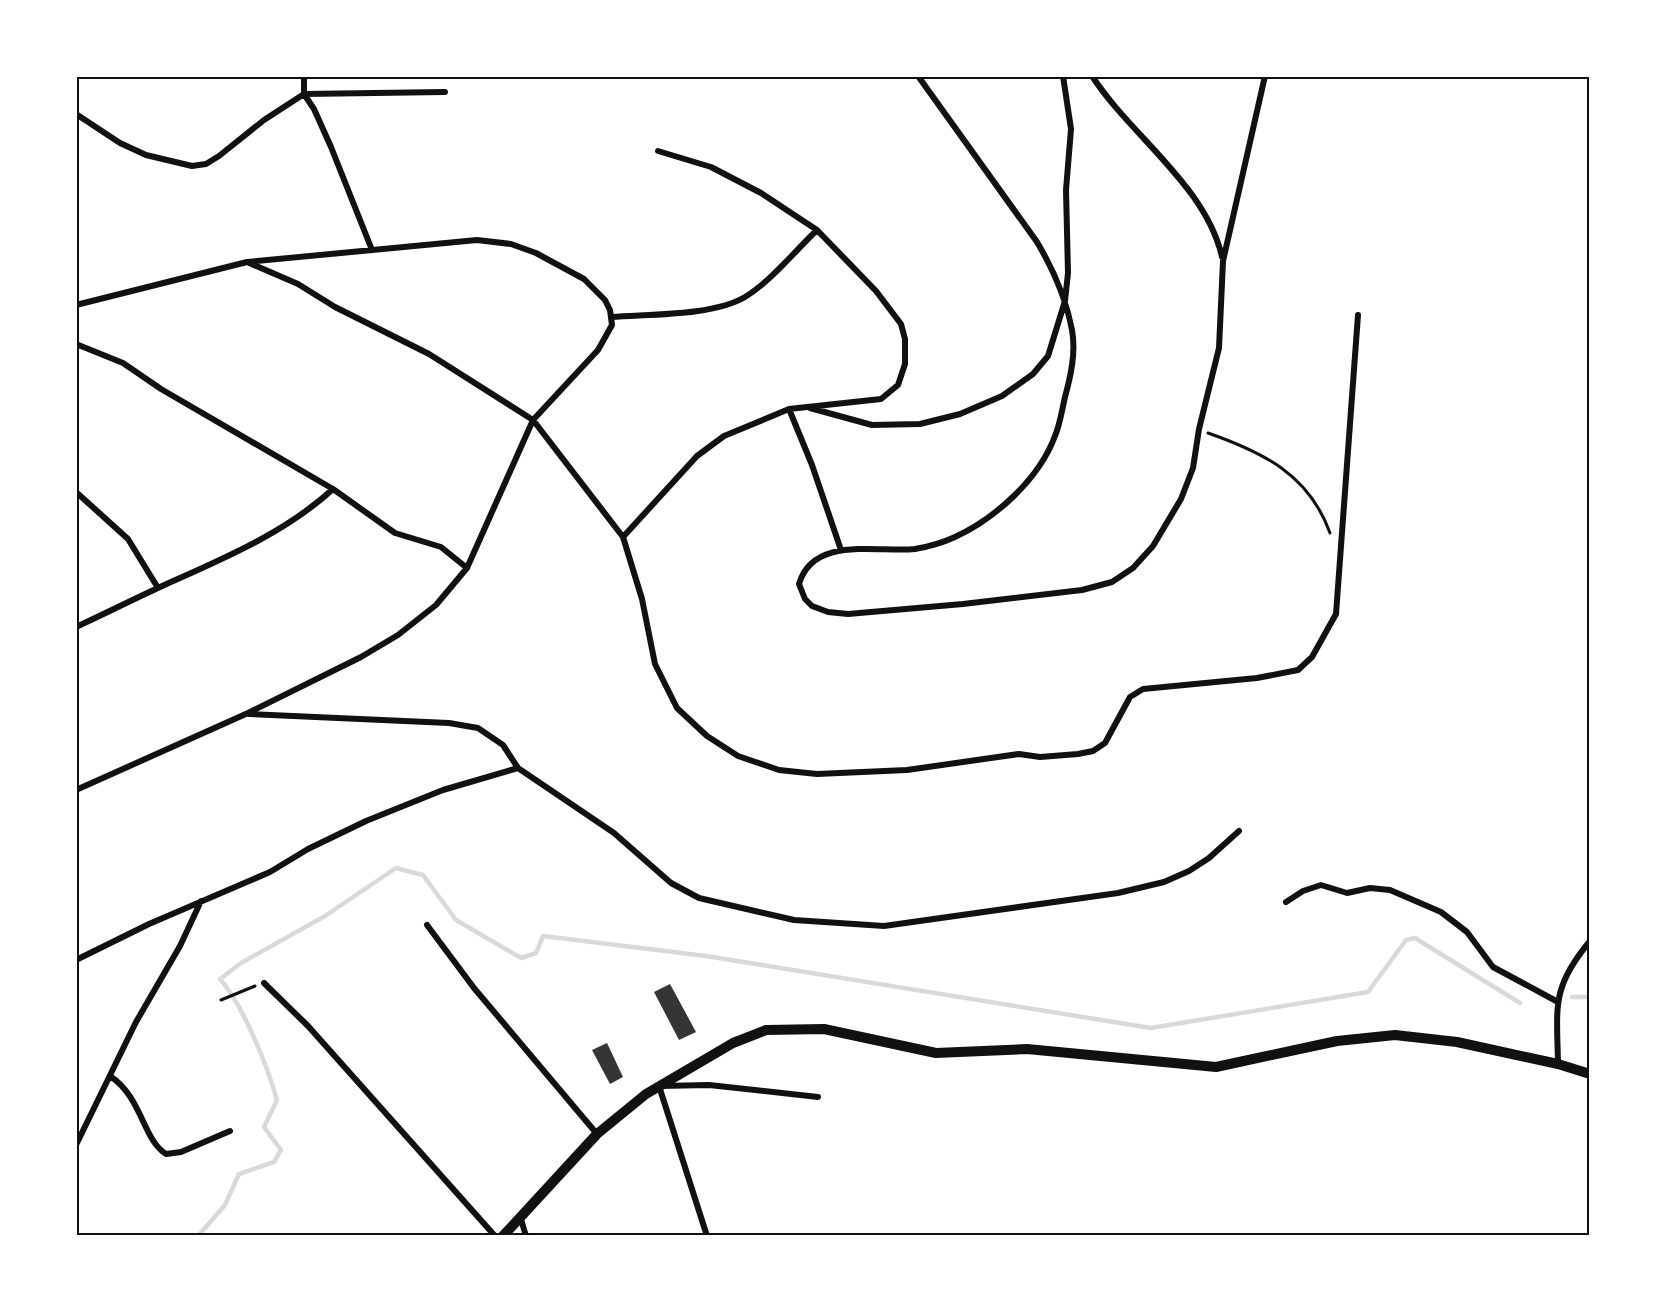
<svg xmlns="http://www.w3.org/2000/svg" width="1666" height="1312" font-family="Commissioner,sans-serif">
<style>
.lines{fill:none;stroke-linecap:round;stroke-linejoin:round}
.stream{stroke:#d9d9d9;stroke-width:4.5}
.building{fill:#353535}
.path{stroke:#111;stroke-width:3}
.minor{stroke:#111;stroke-width:6}
.tertiary{stroke:#111;stroke-width:10}
.neatline{fill:none;stroke:#111;stroke-width:2}
</style>
<rect width="100%" height="100%" fill="#fff"/>
<g class="lines">
<path class="stream" d="M1572 997H1590
M198 1236 225 1205 239 1174 274 1162 281 1150 264 1127 277 1100C267 1065 243 1005 220 979L241 963 325 916 396 868 423 875 456 920 521 958 536 953 543 936 706 956 1151 1028 1368 992 1406 940 1415 938 1520 1003"/>
</g>
<path class="building" d="M670 984 696 1032 679 1040 654 992Z
M607 1043 623 1077 610 1084 592 1050Z"/>
<g class="lines">
<path class="path" d="M1208 433C1262 452 1309 474 1330 533
M221 1000 255 986"/>
<path class="minor" d="M304 76V94L314 109 331 147 372 250
M918 76 1037 242C1053 269 1066 298 1072 330 1076 352 1071 375 1065 397 1062 410 1060 424 1055 436 1039 479 996 518 955 537 944 542 927 547 915 549 879 553 813 535 799 584L805 599 812 606 828 612 848 614 963 604 1082 590 1112 582 1133 568 1153 546 1181 499 1193 468 1199 429 1219 348 1223 261 1265 76
M1092 76C1131 136 1206 186 1222 257
M76 114 120 143 146 155 192 166 206 164 219 156 264 120 304 94 445 92
M247 262 298 284 335 307 429 354 533 420 623 537 642 599 655 664 677 708 707 736 738 756 779 770 817 774 907 770 1019 754 1040 757 1078 754 1093 751 1105 743 1130 697 1143 689 1257 678 1298 670 1312 657 1336 614 1358 315
M76 305 247 262 477 240 511 244 536 253 584 279 605 300 610 310 612 325 598 350 533 420 467 568 436 605 398 635 361 657 248 713 76 790
M612 317C649 314 713 316 745 297 771 281 794 252 817 230
M76 344 123 363 161 389 333 489 395 533 441 547 467 568
M810 408 872 425 920 424 960 414 1002 396 1033 374 1048 356 1065 301 1068 273 1066 190 1071 129 1063 76
M789 409 812 465 841 550
M76 492 128 539 158 588
M623 537 697 456 724 436 789 409 881 399 898 385 905 364V339L901 324 876 291 817 230 761 193 711 167 658 151
M76 627C104 614 132 600 160 587 220 560 284 534 333 489
M249 714 449 723 478 728 503 745 518 768 614 833 671 883 699 898 794 920 884 926 1118 893 1164 882 1189 871 1209 858 1239 831
M1286 902 1303 891 1321 885 1347 893 1370 888 1390 890 1441 912 1467 932 1493 967 1558 1002
M427 925 474 988 597 1134
M76 960 149 924 270 872 308 849 366 821 443 790 518 768
M264 983 308 1026 495 1236
M1558 1064C1557 1006 1551 988 1590 941
M110 1076C142 1097 143 1140 166 1154L181 1152 230 1131
M76 1145 136 1022 180 946 201 901
M520 1216 526 1236
M707 1236 659 1086 709 1085 818 1097"/>
<path class="tertiary" d="M503 1236 597 1134 646 1094 733 1043 766 1030 824 1029 936 1053 1027 1049 1216 1067 1337 1041 1395 1035 1457 1042 1558 1064 1590 1074"/>
</g>
<rect width="1666" height="1312" fill="none" stroke="#ffffff" stroke-width="156"/>
<rect x="78" y="78" width="1510" height="1156" class="neatline"/>
</svg>
